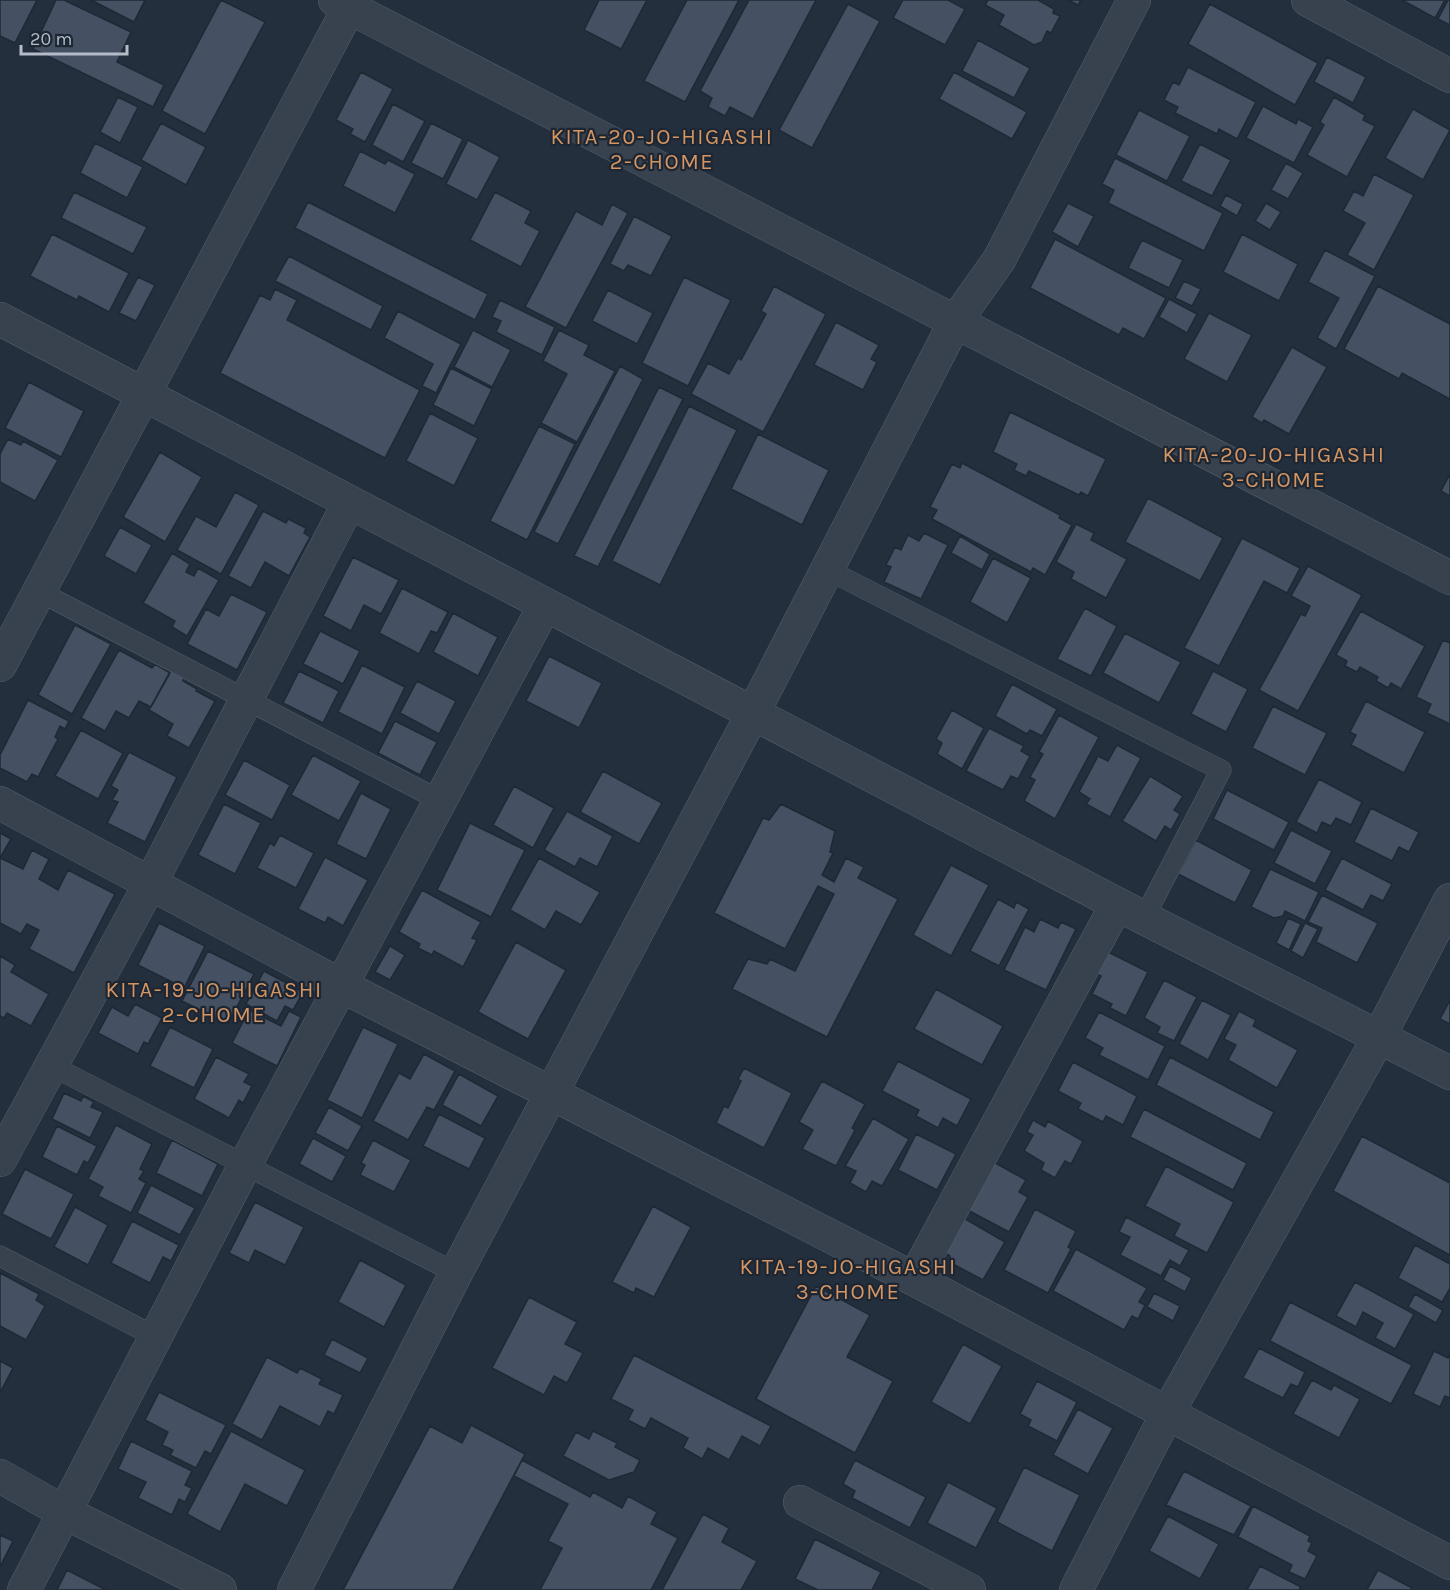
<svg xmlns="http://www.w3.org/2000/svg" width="1450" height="1590" font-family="Karla,sans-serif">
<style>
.building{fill:#455162;stroke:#1f2835;stroke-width:1.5}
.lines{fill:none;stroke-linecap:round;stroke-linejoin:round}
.service-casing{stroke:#565f6c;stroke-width:21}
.minor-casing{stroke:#565f6c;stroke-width:34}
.tertiary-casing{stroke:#565f6c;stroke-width:34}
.service{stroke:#38414e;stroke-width:20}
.minor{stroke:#38414e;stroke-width:33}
.tertiary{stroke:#38414e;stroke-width:33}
.labels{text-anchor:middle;stroke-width:4.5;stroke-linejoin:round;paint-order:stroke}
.neighbourhood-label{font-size:22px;letter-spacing:1.5px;fill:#d59563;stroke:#1d2633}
</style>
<rect width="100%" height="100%" fill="#242f3e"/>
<path class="building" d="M0 0H37L15 43 0 36Z
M56 0H64L131 32 117 62 164 85 153 107 33 49Z
M91 0H145L134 22Z
M221 0 265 22 205 134 162 111Z
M599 0H647L621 49 584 30Z
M687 0H739L685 102 644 81Z
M749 0H816L753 119 730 107 725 116 708 107 712 98 700 91Z
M903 0H948L965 9 945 45 893 18Z
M988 0H1038L1054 9 1053 13 1060 16 1051 33 1047 31 1042 42 1034 45 999 25 1004 15 985 5Z
M1068 0H1081L1078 5Z
M1402 0H1445L1435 18Z
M1448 0H1450V25L1438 19Z
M848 4 880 21 812 148 779 130Z
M1210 4 1318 63 1295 105 1188 44Z
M978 40 1030 68 1014 98 962 71Z
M1327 57 1366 77 1353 103 1314 82Z
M1188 67 1256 102 1237 139 1219 129 1217 134 1175 113 1178 107 1164 100 1173 82 1179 85Z
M361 72 393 89 365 142 350 134 353 129 336 120Z
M954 72 1027 112 1012 139 939 99Z
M118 97 138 107 120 143 100 132Z
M1334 97 1365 115 1363 120 1375 126 1347 177 1307 155 1324 125 1320 122Z
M393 104 425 121 403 162 372 145Z
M1263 106 1296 124 1298 119 1313 127 1294 163 1246 138Z
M1413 109 1450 130 1423 180 1385 158Z
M1139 110 1190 136 1167 181 1116 155Z
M161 123 206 147 186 185 141 160Z
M431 123 463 139 443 179 411 163Z
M468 140 500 157 477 200 446 184Z
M95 143 143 167 127 198 80 173Z
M1200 144 1231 160 1212 196 1181 181Z
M360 151 385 164 388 160 415 174 395 213 343 186Z
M1115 158 1223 213 1204 251 1108 203 1114 190 1102 184Z
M1286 163 1303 173 1288 199 1271 190Z
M1374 174 1414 195 1374 270 1347 255 1365 223 1343 211 1354 191 1363 196Z
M74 192 147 227 133 254 61 218Z
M495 192 531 211 525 223 540 231 521 267 470 240Z
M1226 195 1243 204 1237 216 1220 206Z
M308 202 488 294 475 320 295 228Z
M1068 203 1094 216 1078 247 1052 232Z
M1266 203 1281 212 1270 230 1255 221Z
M612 204 628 213 566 328 525 307 576 211 602 225Z
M634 216 672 236 651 276 628 265 624 271 610 264Z
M52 234 129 273 109 312 79 296 77 300 30 276Z
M1242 234 1298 264 1279 301 1223 272Z
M1055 239 1166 298 1144 339 1123 328 1119 335 1030 288Z
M1142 240 1183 260 1169 288 1128 268Z
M1325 250 1375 276 1336 349 1317 338 1339 298 1308 282Z
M289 256 383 306 371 330 275 281Z
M138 277 155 285 136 321 119 313Z
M684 277 731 300 688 386 642 363Z
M1184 281 1201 289 1192 306 1175 298Z
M774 286 826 314 763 432 691 394 708 363 729 374 738 358 741 360 766 314 761 311Z
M1378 286 1450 324V399L1402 373 1399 379 1344 349Z
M275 289 297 300 287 320 420 390 385 458 220 373 260 295 270 300Z
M608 290 653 313 637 344 592 321Z
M1169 299 1197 314 1187 333 1159 317Z
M500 300 555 327 542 355 496 332 501 321 492 317Z
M398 311 461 344 436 393 422 386 433 364 384 338Z
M1209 313 1252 335 1227 382 1184 359Z
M836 322 879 345 871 359 877 362 863 390 814 365Z
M473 330 511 350 492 387 454 367Z
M559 330 589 345 584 355 615 371 577 442 541 423 567 374 543 361Z
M1292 347 1327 367 1289 434 1264 420 1262 423 1252 417Z
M620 366 643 379 558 544 534 532Z
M451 368 492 389 474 426 433 405Z
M29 382 84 411 61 457 5 428Z
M659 387 683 399 598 567 574 556Z
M689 406 737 430 660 585 612 561Z
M1010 412 1106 459 1088 496 1081 492 1079 495 1029 471 1026 476 1014 470 1017 464 993 452Z
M430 413 478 438 454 486 406 461Z
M539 426 575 444 527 540 490 521Z
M758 434 829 470 802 525 731 489Z
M8 439 21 445 23 441 58 460 35 501 0 482V454Z
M160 452 202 477 165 542 123 517Z
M962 463 1060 515 1059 518 1072 525 1045 575 1033 568 1031 572 932 519 937 510 930 507 952 464 960 468Z
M1450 474V496L1441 491Z
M235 492 259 505 221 574 177 550 196 516 216 527Z
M1148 498 1223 538 1200 581 1125 542Z
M263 511 286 523 288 519 306 528 304 533 310 537 289 576 265 562 251 588 228 576Z
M1076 524 1094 533 1091 540 1127 559 1106 598 1071 579 1074 572 1056 562Z
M120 527 152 545 136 574 104 556Z
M924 533 948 545 921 599 884 582 891 567 886 565 895 547 901 550 908 535 919 541Z
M960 536 990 554 982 570 951 553Z
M1242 538 1300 568 1287 593 1264 581 1219 666 1184 648Z
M172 553 190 564 186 572 194 576 198 568 219 580 187 636 172 627 175 621 143 603Z
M353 557 399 580 381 614 364 605 351 631 323 616Z
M993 558 1031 578 1007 623 970 602Z
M1308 566 1362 595 1298 711 1259 690 1301 614 1305 616 1310 606 1291 596Z
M402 588 448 612 437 633 431 631 419 654 379 633Z
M231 594 267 612 237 670 187 644 206 609 219 616Z
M1085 608 1117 626 1091 676 1057 659Z
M1361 611 1425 646 1401 689 1391 683 1388 688 1376 681 1378 677 1360 667 1357 672 1345 666 1347 661 1336 655Z
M453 613 498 637 478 676 433 652Z
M75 625 111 644 72 714 38 695Z
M320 631 360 651 343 684 303 664Z
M1125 633 1181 662 1159 703 1103 673Z
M1443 640 1450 643V724L1427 713 1431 704 1416 697Z
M119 650 152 668 155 664 170 673 151 707 139 701 129 718 116 711 105 731 81 718Z
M549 656 602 683 579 728 526 701Z
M362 665 405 687 382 734 338 712Z
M171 670 184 678 183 681 197 689 196 691 215 701 189 748 167 736 173 724 149 710Z
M299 671 339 691 323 723 283 703Z
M1213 671 1248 689 1226 732 1191 714Z
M417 681 456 701 439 734 400 713Z
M1012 684 1057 709 1042 736 1030 730 1027 734 995 716Z
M28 700 69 721 65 729 60 726 55 737 58 739 38 777 32 774 27 782 0 768V755Z
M1366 701 1425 732 1404 773 1351 745 1356 735 1350 732Z
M1273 706 1327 733 1305 775 1252 748Z
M952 710 984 728 962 769 937 754 942 743 936 739Z
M1059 715 1099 737 1055 819 1024 801 1035 780 1030 777 1043 754 1039 752Z
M395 721 437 742 420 775 378 753Z
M989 728 1024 746 1021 751 1030 756 1018 779 1011 776 1003 790 966 771Z
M81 730 123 753 98 799 55 776Z
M1117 745 1141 758 1110 817 1086 804 1090 799 1079 792 1098 756 1108 761Z
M129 752 177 777 145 842 107 823 118 802 112 800 118 790 111 786Z
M313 755 361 781 339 821 291 795Z
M244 760 290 785 272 820 225 795Z
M603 771 662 803 639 844 580 812Z
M1150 776 1183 796 1174 810 1180 814 1171 830 1165 826 1156 841 1122 821Z
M1319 779 1362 802 1351 825 1336 818 1331 826 1322 822 1317 833 1296 822Z
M514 786 554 808 533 848 493 825Z
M1227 790 1289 822 1274 850 1213 819Z
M361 793 391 809 366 859 336 844Z
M224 804 261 823 235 874 198 855Z
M781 804 835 831 830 852 833 853 822 875 834 882 846 858 864 867 858 878 898 899 827 1037 732 989 748 959 767 964 770 959 795 971 834 894 818 886 785 949 714 913 763 818 769 820Z
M1371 808 1419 832 1409 852 1399 847 1392 861 1354 842Z
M567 811 613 836 597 867 580 858 575 867 544 850Z
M470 823 525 850 491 917 437 890Z
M1291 830 1332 851 1315 884 1274 863Z
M0 833 11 839 0 858 23 869 32 850 49 859 39 879 58 890 68 870 115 894 74 973 29 949 39 930 27 924 21 934 0 923Z
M280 835 314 853 296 888 257 868 270 843 274 846Z
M1196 840 1252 870 1235 903 1178 874Z
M325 857 368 880 343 926 328 917 325 923 298 909Z
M539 858 600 892 581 925 556 911 545 930 510 910Z
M1342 858 1392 884 1383 901 1371 895 1363 910 1325 890Z
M951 865 989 885 951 956 913 935Z
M1270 869 1319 892 1305 921 1285 911 1283 916 1274 918 1251 907Z
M422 890 481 922 472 938 477 940 463 967 434 951 432 955 418 948 420 944 399 932Z
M1322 895 1378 923 1357 963 1316 942 1322 928 1308 922Z
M998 899 1014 908 1016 902 1029 909 999 966 970 951Z
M1288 918 1301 924 1289 950 1276 943Z
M1040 919 1058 928 1061 922 1076 929 1046 990 1004 970 1025 927 1034 932Z
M159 923 205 946 184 988 138 965Z
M1305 923 1318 929 1303 958 1291 951Z
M516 942 566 970 528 1039 478 1012Z
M390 946 405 955 390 980 375 972Z
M1102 949 1148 972 1126 1016 1110 1008 1112 1004 1092 994 1101 976 1091 971Z
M208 951 254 974 228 1024 182 1001Z
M0 956 15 965 11 972 49 994 31 1026 7 1013 4 1018 0 1016Z
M264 971 303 992 293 1010 285 1006 277 1021 246 1004Z
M1164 980 1197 997 1174 1041 1157 1033 1160 1027 1144 1018Z
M936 989 1003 1026 982 1065 914 1029Z
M1202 1000 1231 1015 1208 1060 1179 1044Z
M1450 1000V1024L1440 1019Z
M135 1004 162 1018 148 1044 144 1042 138 1054 98 1033 112 1007 128 1016Z
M249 1010 281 1026 289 1011 301 1017 277 1066 232 1043Z
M1239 1011 1256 1020 1253 1026 1298 1050 1277 1088 1228 1060 1236 1045 1224 1039Z
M1099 1012 1165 1046 1148 1080 1099 1055 1103 1048 1085 1038Z
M170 1027 213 1049 194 1088 150 1066Z
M363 1027 398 1044 362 1118 327 1100Z
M424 1054 455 1071 434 1110 427 1107 408 1140 373 1121 399 1073 410 1079Z
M216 1057 249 1074 244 1082 252 1086 243 1103 239 1100 229 1118 194 1099Z
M1170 1057 1274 1112 1260 1140 1156 1085Z
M898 1061 971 1099 957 1126 943 1118 938 1128 916 1116 919 1110 882 1091Z
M1073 1062 1137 1096 1123 1125 1106 1116 1103 1122 1078 1109 1081 1103 1058 1091Z
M744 1068 792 1093 764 1148 716 1123 724 1106 728 1108 741 1081 738 1079Z
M459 1074 498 1096 481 1126 442 1105Z
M822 1081 865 1104 852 1128 855 1130 836 1166 802 1149 813 1130 799 1122Z
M64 1093 81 1101 83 1096 94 1102 91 1107 103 1112 90 1138 52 1119Z
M329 1107 362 1126 348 1151 315 1133Z
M1144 1109 1247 1163 1233 1190 1130 1137Z
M439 1114 485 1138 469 1169 423 1146Z
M873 1118 909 1139 882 1186 872 1181 866 1192 850 1183 856 1171 845 1166Z
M1033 1120 1045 1127 1048 1121 1083 1141 1071 1164 1065 1161 1055 1178 1041 1170 1044 1163 1024 1151 1033 1135 1027 1132Z
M116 1125 152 1144 140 1169 144 1171 139 1179 146 1183 131 1213 98 1196 103 1187 88 1179Z
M57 1126 97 1146 88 1163 84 1161 77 1175 42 1157Z
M916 1134 956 1154 937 1190 898 1170Z
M1362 1136 1450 1183V1255L1333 1191Z
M313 1138 346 1156 332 1182 299 1164Z
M172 1140 218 1164 202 1196 156 1173Z
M373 1140 411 1160 394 1192 360 1175 365 1165 361 1163Z
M988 1159 1026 1180 1019 1192 1028 1197 1009 1232 962 1207Z
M1166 1166 1234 1202 1207 1253 1174 1236 1180 1224 1145 1206Z
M25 1169 74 1194 51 1239 2 1214Z
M151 1185 195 1208 180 1235 137 1213Z
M255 1202 304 1227 285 1265 255 1250 249 1263 229 1253Z
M653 1206 691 1227 654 1297 636 1288 634 1293 612 1282Z
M75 1207 108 1225 88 1265 54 1247Z
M1035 1209 1076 1231 1068 1247 1071 1249 1048 1293 1004 1270Z
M962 1217 1005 1242 983 1280 951 1263 950 1256 942 1251Z
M1126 1217 1189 1250 1180 1266 1170 1260 1161 1276 1120 1255 1130 1237 1119 1232Z
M132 1221 179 1245 171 1261 163 1257 150 1283 111 1263Z
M1415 1245 1450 1264V1288L1442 1302 1398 1278Z
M1076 1249 1147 1288 1139 1302 1145 1305 1138 1319 1132 1316 1124 1330 1053 1291Z
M360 1260 406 1285 384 1327 338 1302Z
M1170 1266 1192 1278 1185 1292 1163 1280Z
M0 1273 39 1294 36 1300 45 1306 26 1340 0 1326Z
M1355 1282 1414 1314 1395 1349 1375 1338 1383 1323 1363 1312 1356 1327 1336 1316Z
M816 1286 870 1315 847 1357 893 1381 855 1453 756 1399Z
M1154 1293 1180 1306 1173 1321 1147 1307Z
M1415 1294 1443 1310 1436 1323 1408 1307Z
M529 1297 577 1322 565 1344 583 1353 567 1383 554 1376 544 1395 492 1368Z
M1290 1302 1412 1365 1391 1404 1270 1341Z
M332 1339 368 1358 360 1373 324 1355Z
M963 1344 1002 1366 970 1424 931 1402Z
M1259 1348 1305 1372 1298 1387 1291 1384 1283 1398 1243 1378Z
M1434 1351 1448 1358 1450 1353V1398L1445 1396 1440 1407 1413 1394Z
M634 1355 771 1426 760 1446 742 1436 729 1460 708 1448 702 1459 683 1448 688 1438 651 1418 645 1429 628 1420 633 1410 611 1399Z
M267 1357 297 1373 300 1368 322 1379 319 1384 343 1395 334 1414 328 1411 320 1427 280 1406 262 1440 232 1424Z
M0 1361 13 1368 0 1393Z
M1312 1380 1331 1390 1334 1385 1360 1399 1339 1438 1293 1414Z
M1037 1381 1077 1402 1057 1441 1028 1426 1031 1420 1020 1414Z
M159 1392 226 1425 211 1454 205 1451 196 1468 170 1455 173 1450 162 1445 168 1432 145 1420Z
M1078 1409 1113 1428 1088 1474 1053 1455Z
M471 1425 525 1454 453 1590H343L430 1426 462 1443Z
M231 1431 305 1470 287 1506 245 1484 220 1532 187 1514Z
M593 1431 617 1443 615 1447 640 1460 634 1472 609 1480 563 1456 576 1432 589 1439Z
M131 1441 192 1471 185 1485 192 1488 185 1502 179 1499 172 1515 138 1498 146 1482 118 1469Z
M522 1460 590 1497 593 1492 622 1508 628 1496 657 1512 651 1524 678 1538 651 1590H540L562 1548 548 1541 568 1504 514 1476Z
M855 1460 926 1497 910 1528 852 1498 855 1491 843 1484Z
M1024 1467 1080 1495 1052 1551 997 1522Z
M1184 1471 1251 1506 1234 1535 1166 1505Z
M948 1482 997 1508 976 1548 927 1523Z
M1253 1506 1310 1536 1308 1541 1312 1543 1308 1551 1317 1556 1305 1579 1289 1572 1292 1565 1238 1537Z
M703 1514 729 1528 722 1542 757 1561 741 1590H662Z
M1168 1516 1219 1544 1200 1579 1149 1551Z
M0 1535 13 1541 0 1567Z
M815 1539 881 1572 872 1590H818L795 1579Z
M1260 1566 1301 1587 1299 1590H1247Z
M67 1570 106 1590H57Z
M1378 1570 1412 1588 1411 1590H1367Z"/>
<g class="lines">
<defs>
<path id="service" d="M826 569 1221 770 1144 918
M38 591 441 801
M50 1065 456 1273
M0 1256 156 1337"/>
<path id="minor" d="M1308 0 1450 76
M0 319 1144 918 1450 1073
M0 803 342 986 914 1279 1450 1563
M0 1160 150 884 349 503
M914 1279 1117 904
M0 1476 64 1512 220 1590
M800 1502 969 1590
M24 1590 245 1165 545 605"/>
<path id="tertiary" d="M335 0 1450 578
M0 665 353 0
M294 1590 456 1273 753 713 955 322 999 260 1134 0
M1076 1590 1167 1414 1379 1037 1450 900"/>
</defs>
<use href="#service" class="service-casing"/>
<use href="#minor" class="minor-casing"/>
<use href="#tertiary" class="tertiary-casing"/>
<use href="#service" class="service"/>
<use href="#minor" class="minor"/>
<use href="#tertiary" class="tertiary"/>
</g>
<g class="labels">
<g class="neighbourhood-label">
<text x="662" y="144">KITA-20-JO-HIGASHI<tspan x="662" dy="25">2-CHOME</tspan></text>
<text x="1274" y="462">KITA-20-JO-HIGASHI<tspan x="1274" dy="25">3-CHOME</tspan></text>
<text x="214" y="997">KITA-19-JO-HIGASHI<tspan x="214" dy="25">2-CHOME</tspan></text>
<text x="848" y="1274">KITA-19-JO-HIGASHI<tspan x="848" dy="25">3-CHOME</tspan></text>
</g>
</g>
<path d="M21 45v9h106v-9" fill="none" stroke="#b4bcc9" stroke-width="3"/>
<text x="30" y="45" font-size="18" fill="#b4bcc9" stroke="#1d2633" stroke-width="4.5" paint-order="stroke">20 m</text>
</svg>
